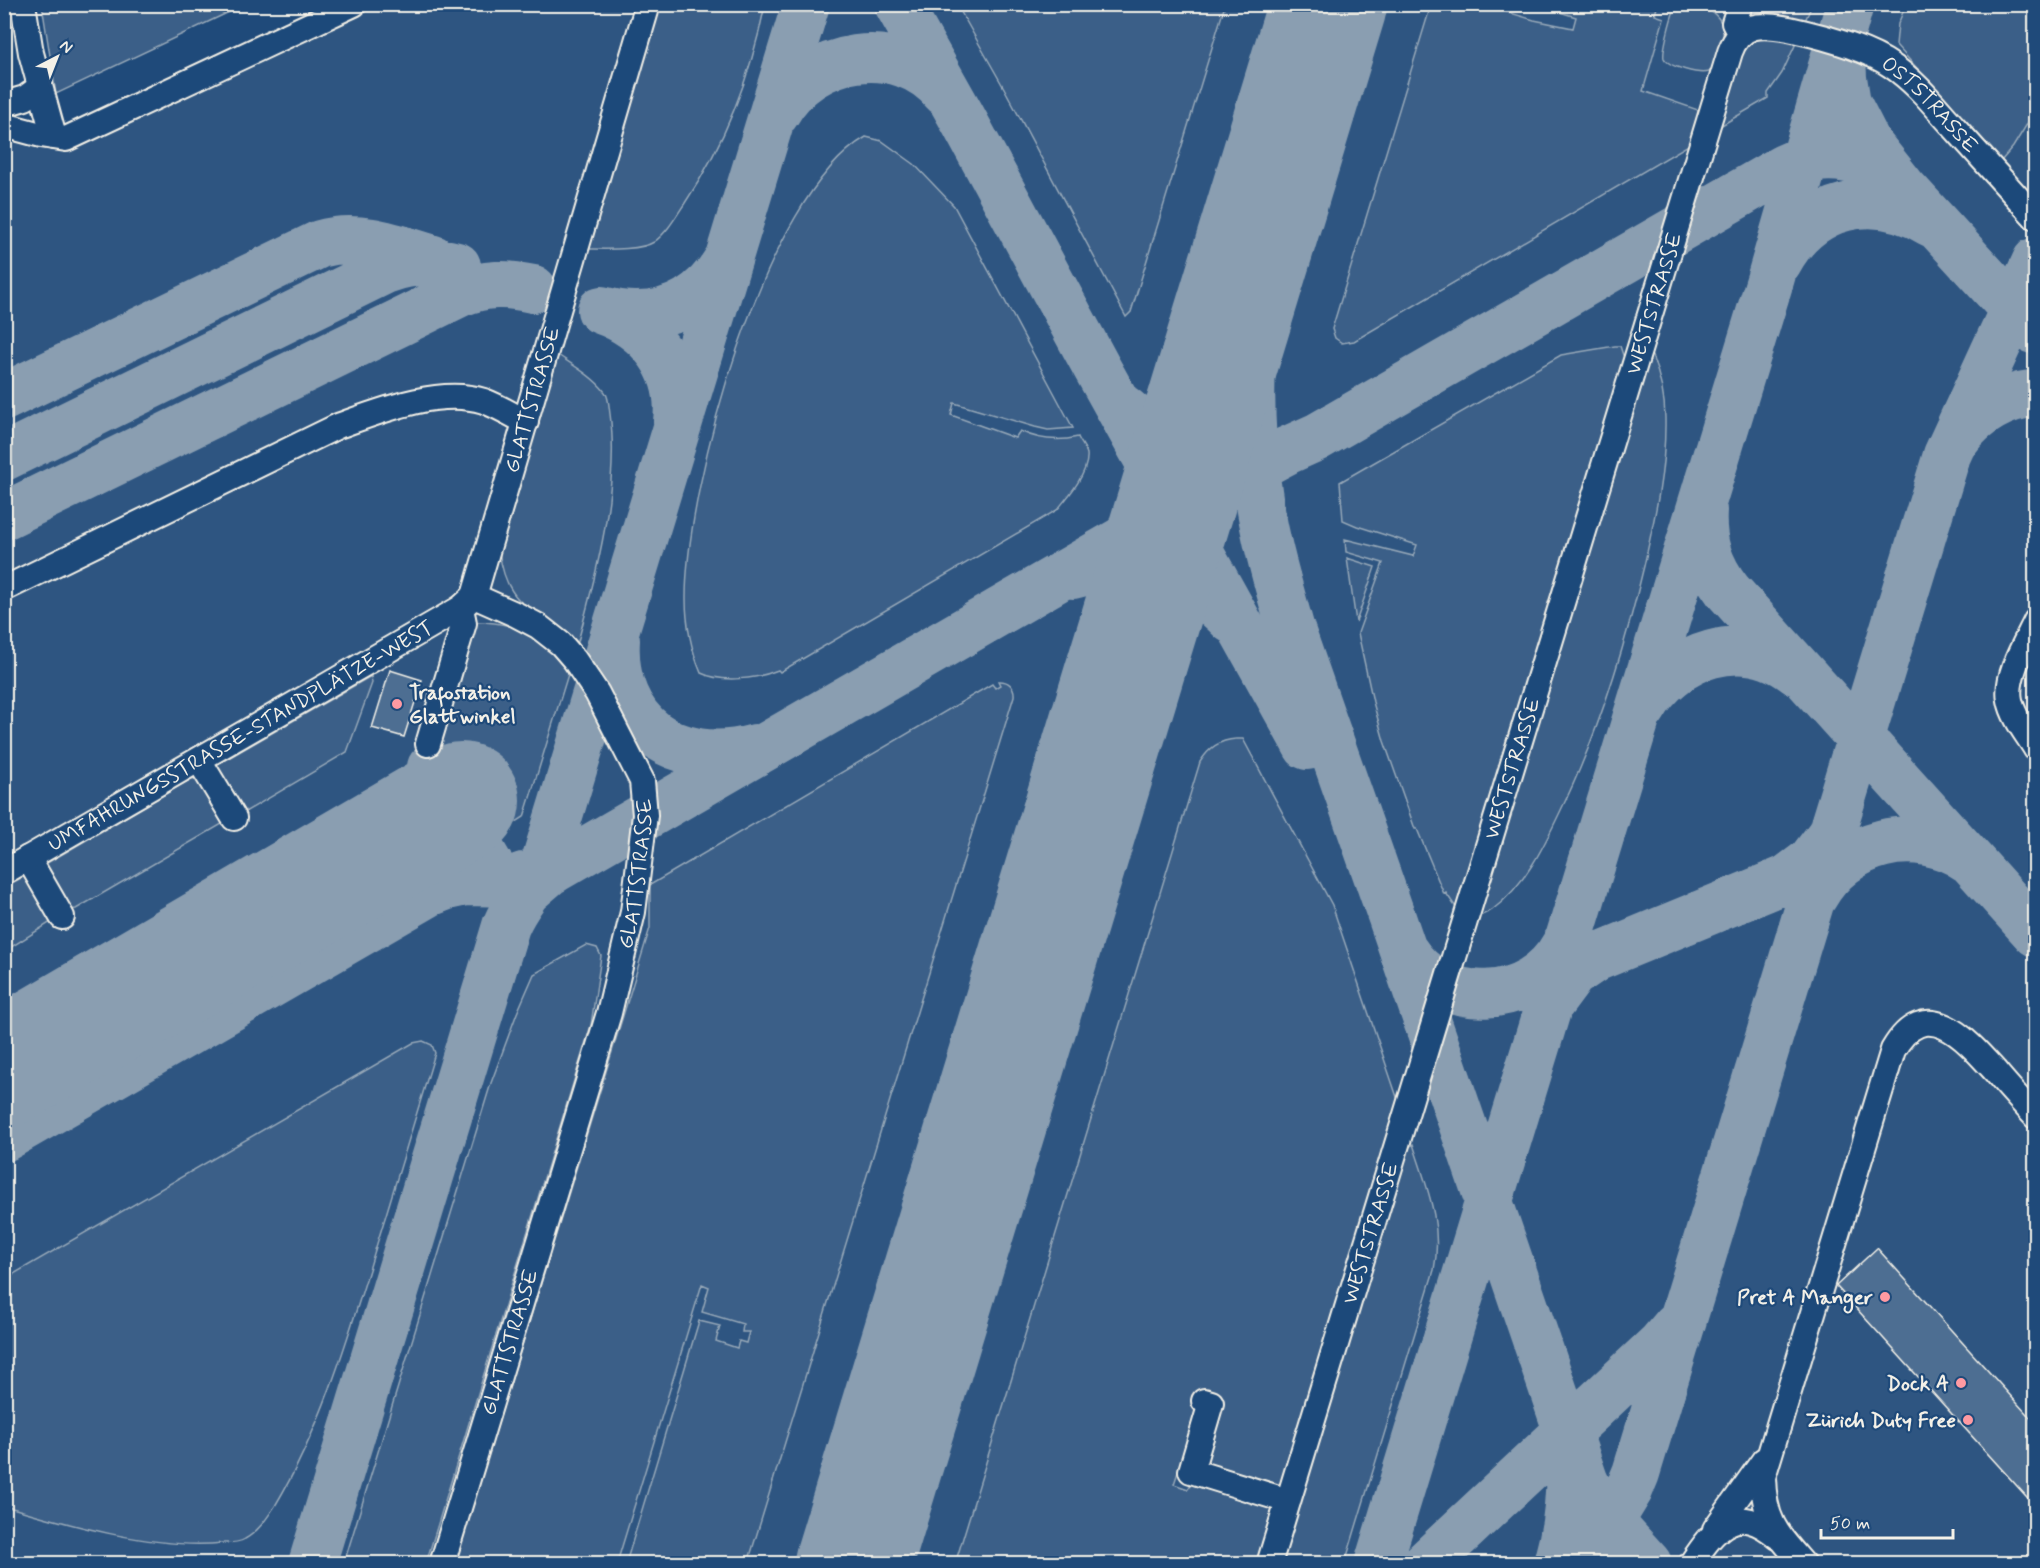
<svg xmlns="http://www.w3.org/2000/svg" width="2040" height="1568" font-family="Mynerve,sans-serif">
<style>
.built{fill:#2d5581}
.green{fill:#3a5f88;stroke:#97a8b8;stroke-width:1.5}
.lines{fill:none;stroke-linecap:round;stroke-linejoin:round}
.taxiway{stroke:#8a9eb1;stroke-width:48}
.runway{stroke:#8a9eb1;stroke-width:118}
.building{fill:#4d6e92;stroke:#f4f1e8;stroke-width:1.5}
.minor-casing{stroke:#f4f1e8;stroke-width:28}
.minor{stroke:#1f4a7a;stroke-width:24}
.poi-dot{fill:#ff9aa2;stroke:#1f4a7a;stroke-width:2}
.labels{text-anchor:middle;stroke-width:4.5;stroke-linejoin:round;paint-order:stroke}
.street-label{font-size:21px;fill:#f4f1e8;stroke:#1f4a7a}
.poi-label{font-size:21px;font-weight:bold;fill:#f4f1e8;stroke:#1f4a7a;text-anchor:end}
</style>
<rect width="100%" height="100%" fill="#1f4a7a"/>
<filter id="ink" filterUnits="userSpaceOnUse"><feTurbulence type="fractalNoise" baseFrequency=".0167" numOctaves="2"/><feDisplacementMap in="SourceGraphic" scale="12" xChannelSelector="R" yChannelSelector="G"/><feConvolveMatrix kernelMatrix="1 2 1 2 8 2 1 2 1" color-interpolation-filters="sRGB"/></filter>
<g filter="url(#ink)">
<path class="built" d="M331 5H2035V1563H5L4 113 36 123 50 121 77 129Z"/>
<path class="green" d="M1649 4 1657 7 1655 15 1664 18 1643 91 1698 110 1699 114 1692 143 1354 341 1342 343 1335 338 1332 329 1431 5H1507V12L1534 20 1573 28 1576 17 1537 5Z
M42 5V4L244 5 56 94Z
M661 5H765C751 75 725 143 685 203 677 215 667 233 654 242 640 251 603 249 586 249Z
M957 5H1225L1131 312 1126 317 1004 88Z
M1681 5C1709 5 1730 16 1721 47 1718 56 1716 65 1709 72 1700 75 1668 67 1664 58 1662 52 1671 18 1674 11 1676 8 1678 7 1681 5Z
M1745 5H1812L1804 23 1746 19Z
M1906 5H2033L2036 8 2035 111 2013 147 2001 161 1896 45 1898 24Z
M1763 36 1797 41 1782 73 1768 93V98L1715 129C1725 99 1731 48 1763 36Z
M866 137 882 141 914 164 954 206 1073 428 1048 430 1035 427 954 403 951 415 1015 438 1020 431C1039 440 1057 442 1078 437 1080 442 1086 449 1087 454 1089 473 1068 497 1057 510L780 672 778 670C757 679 722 683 701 673 691 649 686 624 686 598 686 485 764 196 866 137Z
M1615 346H1620L1623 355 1627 356 1457 909 1446 893 1444 894 1417 829H1415L1384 741 1373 702 1358 633 1383 563 1346 552 1345 539 1413 556 1417 545 1357 526 1343 520 1340 482 1561 355Z
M555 353C571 364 593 376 605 392 609 397 609 408 610 414 620 485 596 576 577 645 558 630 524 611 512 591 504 579 501 565 499 551Z
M1652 356C1660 376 1665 396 1665 418 1666 468 1655 517 1644 566 1624 650 1599 733 1561 810 1544 846 1525 886 1492 910 1487 913 1481 915 1476 918L1646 357Z
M1347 558 1375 567 1356 622Z
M473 622C497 621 524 627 544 643 553 650 561 662 569 671L524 817 494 836H486L481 833 432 747Z
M371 676 372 683 347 752 245 812H239L215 768 218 764Z
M998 681C1007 680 1015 686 1014 696L748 1563H626L699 1321 720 1326 716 1341 737 1348 739 1341 746 1343 749 1332H742L743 1324 702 1312 709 1287 702 1284 617 1563 455 1564 650 928V885L992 684 995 688 1000 685Z
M1236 739H1243L1332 905 1399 1103 1284 1481 1279 1488 1178 1472 1174 1484 1188 1489 1192 1483 1273 1508 1274 1513 1259 1563 955 1564 1200 762C1209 748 1219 740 1236 739Z
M200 778 224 820 222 824 76 909 69 910 45 866 47 863 191 779Z
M427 779 438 798 375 834 389 860 452 823 463 842 5 1107V1023Z
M25 876 51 922 5 951 4 887Z
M586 945 597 948 601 956 591 1025 426 1563H344L491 1083 517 1013 534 974Z
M423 1041 432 1045 435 1053C418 1108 402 1163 385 1218 354 1316 328 1417 275 1506 267 1518 258 1532 245 1539 239 1543 230 1543 223 1543 155 1550 70 1525 5 1506V1279L413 1043Z
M1413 1144C1427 1188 1443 1224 1434 1270L1345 1563 1278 1564 1404 1152Z"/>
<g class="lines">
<path class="taxiway" d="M898 4 960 114 1097 368 1307 746
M1842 54 1843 78 1847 103 1868 144 1903 188 2033 330
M776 113C810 52 899 37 945 92
M1285 146C1258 257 1242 370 1257 484 1263 533 1277 581 1291 630L1391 915 1584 1480C1598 1513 1624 1537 1648 1564
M1778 262C1810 203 1874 188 1931 223
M4 397 320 244C359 233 394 247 433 259
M1124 409C1166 446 1217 465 1272 454
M677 422C683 369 650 327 601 310 653 324 697 309 726 262
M1956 439C1976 412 2003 397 2036 393
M4 457 385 270C409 261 433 259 457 266
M1703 510C1701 542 1709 566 1728 591L2036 933
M4 516 460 293C485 283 507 283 533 289
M1073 575C1129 559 1192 577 1232 620
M616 640C611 724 676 770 755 748
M1642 709C1673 654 1744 630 1797 672
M431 767 501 884 523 876
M528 890 549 872 1175 510 1288 450 1317 437 1784 168C1825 148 1871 157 1903 188
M1814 896C1844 841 1916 823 1968 859
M1404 951C1442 1011 1532 1007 1565 945
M1552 1001 1572 974 1597 957 1787 879 1811 861 1829 837
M4 1138 429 893 447 886 465 882 516 883 534 878 553 870
M312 1564 506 926C516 901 536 883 546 858L806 4
M1378 1564 1771 277 1850 4
M1426 1564 1661 1344 1677 1325
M1557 1564C1567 1529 1571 1492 1569 1456
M1584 1564 1629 1490 1636 1473 1947 455 2036 261"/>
<path class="runway" d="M4 1068 461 801
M853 1564 1328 4"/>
</g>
<path class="building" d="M390 670 422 680 404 737 372 728Z
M1877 1248 2036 1424V1507L1836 1286Z"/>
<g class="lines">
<defs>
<g id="minor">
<path d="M23 4 31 53 54 137"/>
<path d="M1740 4 1734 23 1740 35"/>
<path d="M4 104 25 98 40 87"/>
<path d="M4 125 41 135 66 139 354 4"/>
<path d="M4 589 338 426C380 411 439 387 484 401 498 406 512 415 526 422"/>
<path d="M2036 621C2026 642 2005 676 2010 700 2013 717 2027 734 2036 749"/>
<path d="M428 744 464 623 461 608"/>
<path d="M199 760 234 818"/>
<path d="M28 858 62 917"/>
<path id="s1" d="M4 872 461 608 474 596"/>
<path d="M1204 1401 1211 1403 1191 1471 1288 1501"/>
<path d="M1715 1529 1764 1460"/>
<path id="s2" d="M442 1564 609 1013 633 912 645 815 642 781 597 693 574 659 561 644 538 626 517 615 474 596 648 4"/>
<path id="s3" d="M1269 1564 1730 52C1741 22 1762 24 1789 29 1821 36 1865 47 1892 66 1916 82 1934 105 1953 126 1981 157 2008 187 2036 218"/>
<path d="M1691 1564C1716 1527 1736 1501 1778 1537"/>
<path d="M1803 1564C1775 1532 1764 1520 1763 1477L1893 1050C1926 992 1967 1040 1995 1071 2008 1087 2022 1102 2036 1117"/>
</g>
</defs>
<use href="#minor" class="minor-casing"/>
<use href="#minor" class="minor"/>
</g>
</g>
<g class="poi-dot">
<circle cx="397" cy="704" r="6"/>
<circle cx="1885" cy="1297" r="6"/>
<circle cx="1961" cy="1383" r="6"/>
<circle cx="1968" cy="1420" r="6"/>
</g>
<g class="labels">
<g class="street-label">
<text dy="7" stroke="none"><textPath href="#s3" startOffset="1816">OSTSTRASSE</textPath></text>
<text dy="7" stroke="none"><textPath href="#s3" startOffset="1318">WESTSTRASSE</textPath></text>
<text dy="7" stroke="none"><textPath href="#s2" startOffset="1276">GLATTSTRASSE</textPath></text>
<text dy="7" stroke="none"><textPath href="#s1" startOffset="273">UMFAHRUNGSSTRASSE-STANDPLÄTZE-WEST</textPath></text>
<text dy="7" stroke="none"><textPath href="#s3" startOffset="832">WESTSTRASSE</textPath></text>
<text dy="7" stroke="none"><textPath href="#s2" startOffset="718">GLATTSTRASSE</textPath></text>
<text dy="7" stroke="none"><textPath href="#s3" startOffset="346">WESTSTRASSE</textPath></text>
<text dy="7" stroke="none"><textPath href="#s2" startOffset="232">GLATTSTRASSE</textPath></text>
</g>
<g class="poi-label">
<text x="409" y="699" text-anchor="start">Trafostation<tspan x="409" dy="24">Glattwinkel</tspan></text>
<text x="1873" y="1304">Pret A Manger</text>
<text x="1949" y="1390">Dock A</text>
<text x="1956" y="1427">Zürich Duty Free</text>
</g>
</g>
<rect width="2040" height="1568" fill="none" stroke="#1f4a7a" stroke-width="24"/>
<rect x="12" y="12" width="2016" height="1544" fill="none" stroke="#f4f1e8" stroke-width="2" filter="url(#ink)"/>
<g transform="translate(57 57) rotate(42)" stroke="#1f4a7a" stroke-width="4.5" paint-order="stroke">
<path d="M0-4.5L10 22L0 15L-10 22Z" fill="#f4f1e8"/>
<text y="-9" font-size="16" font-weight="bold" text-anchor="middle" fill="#f4f1e8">N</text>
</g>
<path d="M1821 1529v9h132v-9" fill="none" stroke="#f4f1e8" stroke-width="3"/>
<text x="1830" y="1529" font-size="18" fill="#f4f1e8" stroke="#1f4a7a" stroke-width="4.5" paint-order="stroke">50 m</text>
</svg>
